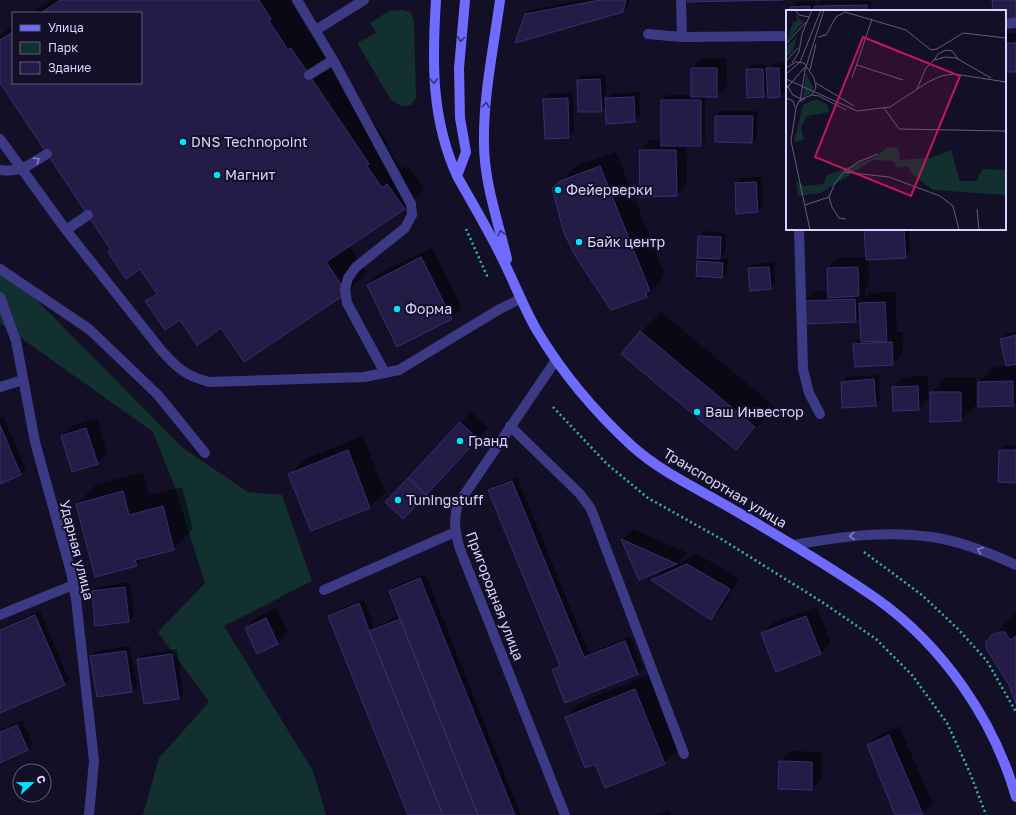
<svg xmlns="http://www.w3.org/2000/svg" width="1016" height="815" font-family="'Golos Text',sans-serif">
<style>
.green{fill:#12302f}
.shadow{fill:#0007}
.building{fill:#241b47;stroke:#3b2d73}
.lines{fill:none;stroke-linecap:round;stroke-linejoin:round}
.path{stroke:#2fb8b0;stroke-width:2.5;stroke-dasharray:2 3;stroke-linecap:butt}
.service{stroke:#3d3a85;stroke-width:10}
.minor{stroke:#3d3a85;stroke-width:10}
.secondary{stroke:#6f6bff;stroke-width:10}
.oneway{stroke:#38347d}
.oneway2{stroke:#837fbc}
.poi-dot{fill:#00e5ff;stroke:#130f26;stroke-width:1.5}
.labels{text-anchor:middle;stroke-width:4;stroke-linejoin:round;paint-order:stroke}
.poi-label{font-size:14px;fill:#d9d4ff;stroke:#130f26;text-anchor:start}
.street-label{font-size:14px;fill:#d9d4ff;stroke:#130f26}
.inset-road{fill:none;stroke:#625e7d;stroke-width:1}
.view{fill:#c2185b;fill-opacity:0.15;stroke:#c2185b;stroke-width:2}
.inset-edge{fill:none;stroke:#d9d4ff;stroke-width:2}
</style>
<rect width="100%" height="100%" fill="#130f26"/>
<path class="green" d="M402 10 411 12 414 21 416 98 411 105 402 106 391 100 357 43 376 33 370 23 389 11Z
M0 263 183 448 248 492 282 495 312 581 224 626 313 771 326 815H143L159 758 209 702 158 632 205 583 173 482 153 432 0 323Z"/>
<path class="shadow" d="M52 0H290L308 30 311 28 388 144 386 146 402 169 408 165 424 189 404 209 349 246 367 272 347 292 222 327 180 319 147 301 156 292 141 268 109 252 112 249 0 81V35L13 26V83H141V13H32Z
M581 0H629L628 6 623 11 526 15 531 10Z
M815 1V6L820 1H871V11H791V7L796 2Z
M1005 33H1016V71H1005Z
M703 58H727V85L717 96H705V140L700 145H686L687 184 676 195 640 151 650 140H662V100L667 95H692V68Z
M784 63 785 91 780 96 768 91 763 96 747 70 752 65 767 64 768 68 772 64Z
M583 75H605L606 99 611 94 639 92 640 116 635 121 606 106 601 111 578 80Z
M573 93 574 132 569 137 546 138 544 99 549 94Z
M721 111H757V137L752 142 716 116Z
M616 152 665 275 662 278V280L647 296 611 309 553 188 576 166Z
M761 177 763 206 758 211 736 183 741 178Z
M865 229H909L910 252 905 257 868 259 869 285 865 289V298L871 293 895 292 897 329 894 332H902L903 354 892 364 854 344 862 337 861 316 856 321 804 302 815 291H829L828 268 838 258 866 257Z
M704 231 726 233 725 253 720 258H728L727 272 722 277 698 262 702 257 699 236Z
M432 248 462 308 451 318 368 285 378 274Z
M774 262 775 283 770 288 749 269 754 264Z
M661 312 774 406 756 429 736 449 641 332Z
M1016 332V363L1001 339 1006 334Z
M1016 366V402L1013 405 979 382 994 367Z
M879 375 880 400 875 405 842 382 847 377Z
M928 376 929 398 918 409 893 387 904 377Z
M946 377H976V405L961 420 931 393Z
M471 412 488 428 414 508 386 502Z
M3 417 26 469 21 474 0 483V418Z
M97 418 107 453 97 463 62 436 72 426Z
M363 436 385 492 370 507 312 530 290 474 305 459Z
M1005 445H1016V482L999 481 1000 450Z
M143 472 149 495 182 487 193 529 173 549 145 556 136 565 77 504 97 484Z
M517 477 589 653 630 636 643 668 638 673 566 702 553 670 560 664 489 491 494 486Z
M633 529 687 553 676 564 698 554 739 579 721 609 711 619 653 580 665 568 639 579 623 539Z
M425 574 521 815H409L329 616 334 611 364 599 374 627 400 616 390 591 395 586Z
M130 582 134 616 129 621 93 592 98 587Z
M817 607 831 643 821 653 776 670 762 633 773 623Z
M277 608 288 633 278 643 257 653 246 629 256 618Z
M40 611 69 680 64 685 0 712V628Z
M1016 612V701L993 636Z
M130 646 137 686 132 691 91 656 96 651Z
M177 649 183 693 178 698 138 660 143 655Z
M651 674 680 748 664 763H596L566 718 581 702Z
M22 720 33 745 28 750 0 762V730Z
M899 726 933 804 919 815H896L868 745 878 735Z
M790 751 822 752V779L811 789 780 762Z
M669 810 671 815H655Z"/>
<path class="building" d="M60 0H259L271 19 269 21 288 50 291 48 369 164 367 166 382 188 387 184 405 209 326 262 347 293 244 362 221 328 197 345 180 320 165 330 145 301 157 294 140 269 126 279 108 252 111 250 0 83V40L13 32V83H141V13H41Z
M600 0H626L623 12 515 43 525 14Z
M688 0H783L687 2Z
M992 0H1016V18L1005 19V11H993Z
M867 5V11H814V6Z
M810 6V11H790V7Z
M1005 43H1016V72H1005Z
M691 68H717V97H691Z
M766 68H779L780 97 768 98Z
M746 69H763L764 97 747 98Z
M600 79 602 112H578L577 80Z
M634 97 635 122 606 124 605 98Z
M568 98 569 138 545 139 543 99Z
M661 100H701V146H661Z
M715 116H753L752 143 715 142Z
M639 150H676L677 196 640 197Z
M600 166 650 291 646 292 647 297 611 310 576 257 564 233 552 188 560 181Z
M756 182 758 212 736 214 735 183Z
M864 229H904L906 258 866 260Z
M698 236 721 237 720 259 697 258Z
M421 257 452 319 397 347 367 285Z
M697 261 723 263 722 278 696 276Z
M769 267 771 289 750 291 748 268Z
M858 267 859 296 828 298 827 268Z
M855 299 856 322 804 324 803 301Z
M885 302 887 341 861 342 859 303Z
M640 331 755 427 736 450 621 354Z
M1016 335V364L1006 366 1000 339Z
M892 342 893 365 855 367 853 344Z
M874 379 876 406 842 408 841 382Z
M1013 381V406L978 407V382Z
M918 386 919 410 893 411 892 387Z
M930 392H961V421L930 422Z
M460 422 478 439 426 495 408 478Z
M0 425 21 475 0 484Z
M86 428 98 464 72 472 61 436Z
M348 450 370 508 311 531 288 474Z
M999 450H1016V483L998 482Z
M408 478 426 495 403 519 385 502Z
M512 481 584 657 625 641 638 674 565 703 552 670 560 666 488 490Z
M123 491 129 515 163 506 174 550 135 560 137 566 95 577 76 504Z
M621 539 677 564 639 580Z
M687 564 730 589 711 620 651 580Z
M420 578 515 815H478L400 619 389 591Z
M125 587 129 622 95 626 92 591Z
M359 603 369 631 443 815H408L328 616Z
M35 615 65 685 0 713V630Z
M806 616 821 654 776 672 761 633Z
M266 618 278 644 257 654 245 628Z
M400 619 478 815H443L369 631Z
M999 632H1005L1010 640 1016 636V704L1009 685 986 648V642L992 635Z
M126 651 132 692 97 697 90 656Z
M172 654 179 699 144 704 137 659Z
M635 689 665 764 605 788 595 764 585 768 565 717Z
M17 725 28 750 0 763V732Z
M889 735 923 815H895L867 745Z
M779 761 812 762V790L778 789Z"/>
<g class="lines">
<path class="path" d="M466 229 488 278
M553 407 607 464 648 498 723 540 822 602 876 639 912 675 947 723 970 773 986 815
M864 552 922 595 958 629 987 661 1016 712"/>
<path class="service" d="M297 0 333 60 411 204 412 215 405 228 356 267 348 278 345 289 347 303 385 373
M316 30 364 0
M648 34 682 37 681 0
M309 75 333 60
M0 139 66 230 161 350C177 368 186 376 209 382L364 377 399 370 498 310 520 299
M0 170C21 173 30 164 47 154
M66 230 88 215
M0 387 23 380
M510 426 580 494 591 509 684 754
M324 590 455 532
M0 615 73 585"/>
<path class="minor" d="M1005 24 1016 23
M682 37 787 36
M799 229 803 369 809 393 820 414
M0 269 89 329 158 395 205 453
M0 297 16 341 35 442 71 572 76 599 94 761 89 815
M556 360 458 504C453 520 455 533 460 549L565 815
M793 545C839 537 885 530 932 537 961 541 990 553 1016 565"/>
<path class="secondary" d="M436 0C432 62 431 120 458 178
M465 0 459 68 460 118 466 152 457 176C471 201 486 226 499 252 512 277 522 304 536 329 562 373 595 412 632 446 662 473 699 489 734 510 782 538 831 567 877 599 943 646 994 720 1016 797
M500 0C494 45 483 98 484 143 484 182 498 221 507 259"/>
</g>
<defs><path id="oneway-chevron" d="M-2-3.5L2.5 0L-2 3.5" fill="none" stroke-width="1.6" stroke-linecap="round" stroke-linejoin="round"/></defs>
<g class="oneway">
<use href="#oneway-chevron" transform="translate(461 39) rotate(95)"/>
<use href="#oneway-chevron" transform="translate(434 81) rotate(87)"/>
<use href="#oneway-chevron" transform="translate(486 105) rotate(-84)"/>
<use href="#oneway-chevron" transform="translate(501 233) rotate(-104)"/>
</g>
<g class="oneway2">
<use href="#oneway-chevron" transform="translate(37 160) rotate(-32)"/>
<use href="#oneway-chevron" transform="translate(852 536) rotate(176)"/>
<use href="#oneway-chevron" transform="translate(980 550) rotate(-158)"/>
</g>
<g class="poi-dot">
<circle cx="183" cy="142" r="4"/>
<circle cx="217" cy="175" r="4"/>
<circle cx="558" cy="190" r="4"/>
<circle cx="579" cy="242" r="4"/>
<circle cx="397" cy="309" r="4"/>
<circle cx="697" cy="412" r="4"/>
<circle cx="460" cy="441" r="4"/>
<circle cx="398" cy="500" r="4"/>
</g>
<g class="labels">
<g class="poi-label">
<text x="191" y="147">DNS Technopoint</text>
<text x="225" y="180">Магнит</text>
<text x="566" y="195">Фейерверки</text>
<text x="587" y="247">Байк центр</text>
<text x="405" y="314">Форма</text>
<text x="705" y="417">Ваш Инвестор</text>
<text x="468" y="446">Гранд</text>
<text x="406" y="505">Tuningstuff</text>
</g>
<g class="street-label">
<text transform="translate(725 488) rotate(31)" y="5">Транспортная улица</text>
<text transform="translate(77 550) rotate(76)" y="5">Ударная улица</text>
<text transform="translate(495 596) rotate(69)" y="5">Пригородная улица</text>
</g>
</g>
<g transform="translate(786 10)">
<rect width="220" height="220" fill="#130f26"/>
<path d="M10 5 17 12 0 32 7 12 11 11ZM11 26 7 41 0 48V37ZM20 62 27 78 25 84 17 87ZM30 89 41 94 43 102 21 106 15 117 18 130 8 132 17 95ZM101 137 112 138 114 150 145 148 165 140 174 171H191L196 159 220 160V185L147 180 126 164 122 156 111 158 107 151 87 150 35 183 12 186 10 171 19 176 37 174 41 165 90 147Z" fill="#12302f"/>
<path class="inset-road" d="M9 0 13 5 23 7M32 27 40 25 50 7 59 2 120 20 145 40 151 39 177 23 220 28M0 34 20 12M148 50 152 44 160 40 166 41 173 50M0 51 12 38M6 53 13 42 16 24 26 0M71 55 117 70M0 58 10 52 18 53 28 68 30 77 26 85 15 89 7 85 0 74M24 60 30 34M0 64 14 52 35 0M66 68 86 9M0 69 71 101 104 97 142 72 155 66 168 64 220 72M30 73 68 96M0 79 19 57M131 79 140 58 148 50 160 47 170 48 205 68M26 85 33 86 60 100M0 88 7 91 9 97M19 89 13 91 10 98 5 131 24 220M14 92 19 60 38 0M98 98 113 119 220 121M58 162 103 167 154 186 167 196 173 220M19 195 43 187M191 199 193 220M60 209 53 208 46 197 43 187 49 173 58 162 72 152 92 144"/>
<path class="view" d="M77 27 174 66 125 186 29 147Z"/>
<rect width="220" height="220" class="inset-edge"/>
</g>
<rect x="12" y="12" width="130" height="72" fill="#130f26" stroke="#625e7d"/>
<rect x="20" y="25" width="20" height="6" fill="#6f6bff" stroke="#625e7d"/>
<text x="48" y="32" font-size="12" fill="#d9d4ff">Улица</text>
<rect x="20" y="42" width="20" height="12" fill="#12302f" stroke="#625e7d"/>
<text x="48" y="52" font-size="12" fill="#d9d4ff">Парк</text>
<rect x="20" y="62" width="20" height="12" fill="#241b47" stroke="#625e7d"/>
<text x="48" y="72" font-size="12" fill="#d9d4ff">Здание</text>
<g transform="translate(32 783) rotate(68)"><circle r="19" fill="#130f26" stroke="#625e7d"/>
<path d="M0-3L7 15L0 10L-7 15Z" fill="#00e5ff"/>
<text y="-6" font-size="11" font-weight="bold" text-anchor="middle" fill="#d9d4ff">С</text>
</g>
</svg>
